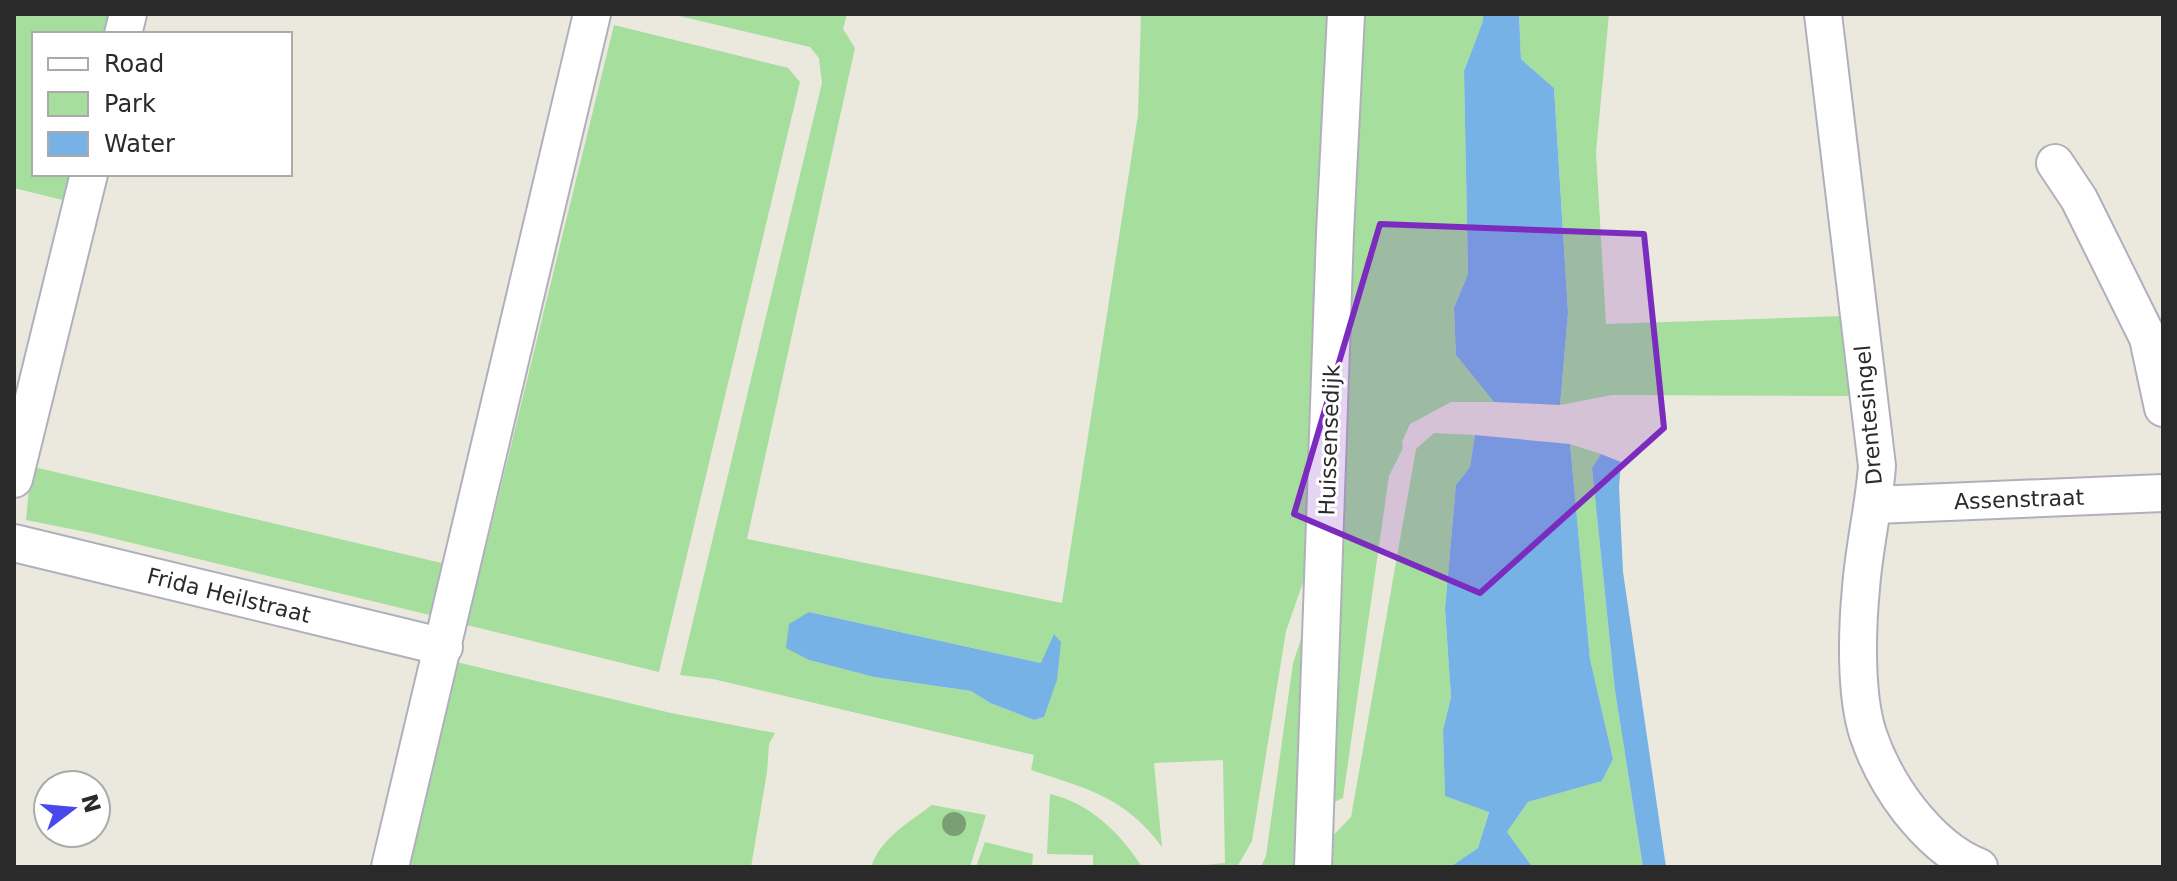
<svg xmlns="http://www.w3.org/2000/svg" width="2177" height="881" font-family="'DejaVu Sans',sans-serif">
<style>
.green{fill:#a6de9d;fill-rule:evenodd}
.water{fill:#77b2e6}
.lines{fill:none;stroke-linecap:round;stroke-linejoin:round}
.minor-casing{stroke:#b0b0bd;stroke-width:40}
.minor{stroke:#fff;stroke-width:36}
.tree{fill:#7b9e74}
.marked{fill:#7b2cbf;fill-opacity:0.2;stroke:#7b2cbf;stroke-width:6;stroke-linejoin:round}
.labels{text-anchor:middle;stroke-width:6;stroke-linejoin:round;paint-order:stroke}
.street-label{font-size:22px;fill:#2a2a2a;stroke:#fff}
</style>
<rect width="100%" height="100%" fill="#ebe8dd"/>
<path class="green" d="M14 14H113L108 34H34V174H74L67 201 14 188Z
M671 14H847L843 29 855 48 747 539 1062 603 1138 115 1141 14H1333L1307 571 1286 631 1252 841 1237 867H1186L1225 863 1223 760 1154 763 1162 847C1125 797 1088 789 1031 770L1034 755 713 679 680 675 822 83 819 58 810 47ZM809 612 1041 663 1044 717 1034 720 990 703 971 691 874 677 809 660Z
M1348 14H1483V21L1464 71 1468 274 1454 308 1456 355 1494 402H1451L1410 424 1402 442 1403 448 1389 476 1343 798 1330 804Z
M1519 14H1609L1596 152 1606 324 1844 316 1850 396 1612 395 1560 405 1568 313 1554 88 1521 59Z
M614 25 788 68 800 82 659 672 467 625Z
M1434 433 1475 435 1470 467 1456 485 1445 609 1451 697 1443 730 1445 796 1489 811 1478 848 1450 867H1324V845L1351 817 1416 449Z
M1570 444 1601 454 1592 468 1615 691 1643 867H1536L1531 865 1507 832 1528 802 1602 781 1613 759 1590 659Z
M34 467 450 565 438 617 91 533 26 520 29 488Z
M1307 621 1301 867H1261L1266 856 1293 663Z
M452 661 671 713 775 733 769 744 767 772 751 867H402Z
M1050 794C1090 803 1121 834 1142 867H1093V855L1047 854Z
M932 805 986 815 970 867H871C881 838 908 823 932 805Z
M985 842 1033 854 1032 867H976Z"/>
<path class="water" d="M1483 14H1519L1521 59 1554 88 1568 313 1560 405 1494 402 1456 355 1454 308 1468 274 1464 71 1483 21Z
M1475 435 1570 444 1590 659 1613 759 1602 781 1528 802 1507 832 1531 865 1536 867H1450L1478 848 1489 812 1445 796 1443 730 1451 697 1445 609 1456 485 1470 467Z
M1601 454 1621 462 1619 487 1623 572 1666 867H1643L1615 691 1592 468Z
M809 612 1041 663 1054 634 1061 642 1057 680 1044 717 1034 720 990 703 971 691 874 677 809 660 786 648 789 624Z"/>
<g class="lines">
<defs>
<path id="minor" d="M1823 14 1877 466C1874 507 1864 547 1861 588 1857 630 1855 694 1868 734 1877 761 1892 788 1909 810 1928 834 1950 856 1979 867
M123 34 128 14
M2055 163 2079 199 2148 338 2163 408
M14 479 89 174
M1875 505 2163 493
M14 543 444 647
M390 867 592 14
M1313 867 1335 233 1346 14"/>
</defs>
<use href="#minor" class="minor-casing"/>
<use href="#minor" class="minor"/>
</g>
<circle class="tree" cx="954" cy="824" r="12"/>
<path class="marked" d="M1380 224 1644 234 1664 428 1480 593 1294 514Z"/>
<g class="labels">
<g class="street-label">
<text transform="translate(1868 415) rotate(-95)" y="8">Drentesingel</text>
<text transform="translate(1329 440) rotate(-88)" y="8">Huissensedijk</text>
<text transform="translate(2019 499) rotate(-2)" y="8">Assenstraat</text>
<text transform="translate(229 595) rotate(14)" y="8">Frida Heilstraat</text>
</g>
</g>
<rect width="2177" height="881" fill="none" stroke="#2a2a2a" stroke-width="32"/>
<rect x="32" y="32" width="260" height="144" fill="#ffffff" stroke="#aaaaaa" stroke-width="2"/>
<rect x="48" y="58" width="40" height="12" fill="#ffffff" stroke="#aaaaaa" stroke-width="2"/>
<text x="104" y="72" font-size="24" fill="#2a2a2a">Road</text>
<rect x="48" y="92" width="40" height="24" fill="#a6de9d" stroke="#aaaaaa" stroke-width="2"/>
<text x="104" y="112" font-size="24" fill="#2a2a2a">Park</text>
<rect x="48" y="132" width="40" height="24" fill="#77b2e6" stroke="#aaaaaa" stroke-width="2"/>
<text x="104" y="152" font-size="24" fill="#2a2a2a">Water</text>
<g transform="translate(72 809) rotate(74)"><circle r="38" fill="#ffffff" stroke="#aaaaaa" stroke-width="2"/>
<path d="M0-6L14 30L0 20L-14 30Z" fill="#4a47ed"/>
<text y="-12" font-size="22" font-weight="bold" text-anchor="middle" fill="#2a2a2a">N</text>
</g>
</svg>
